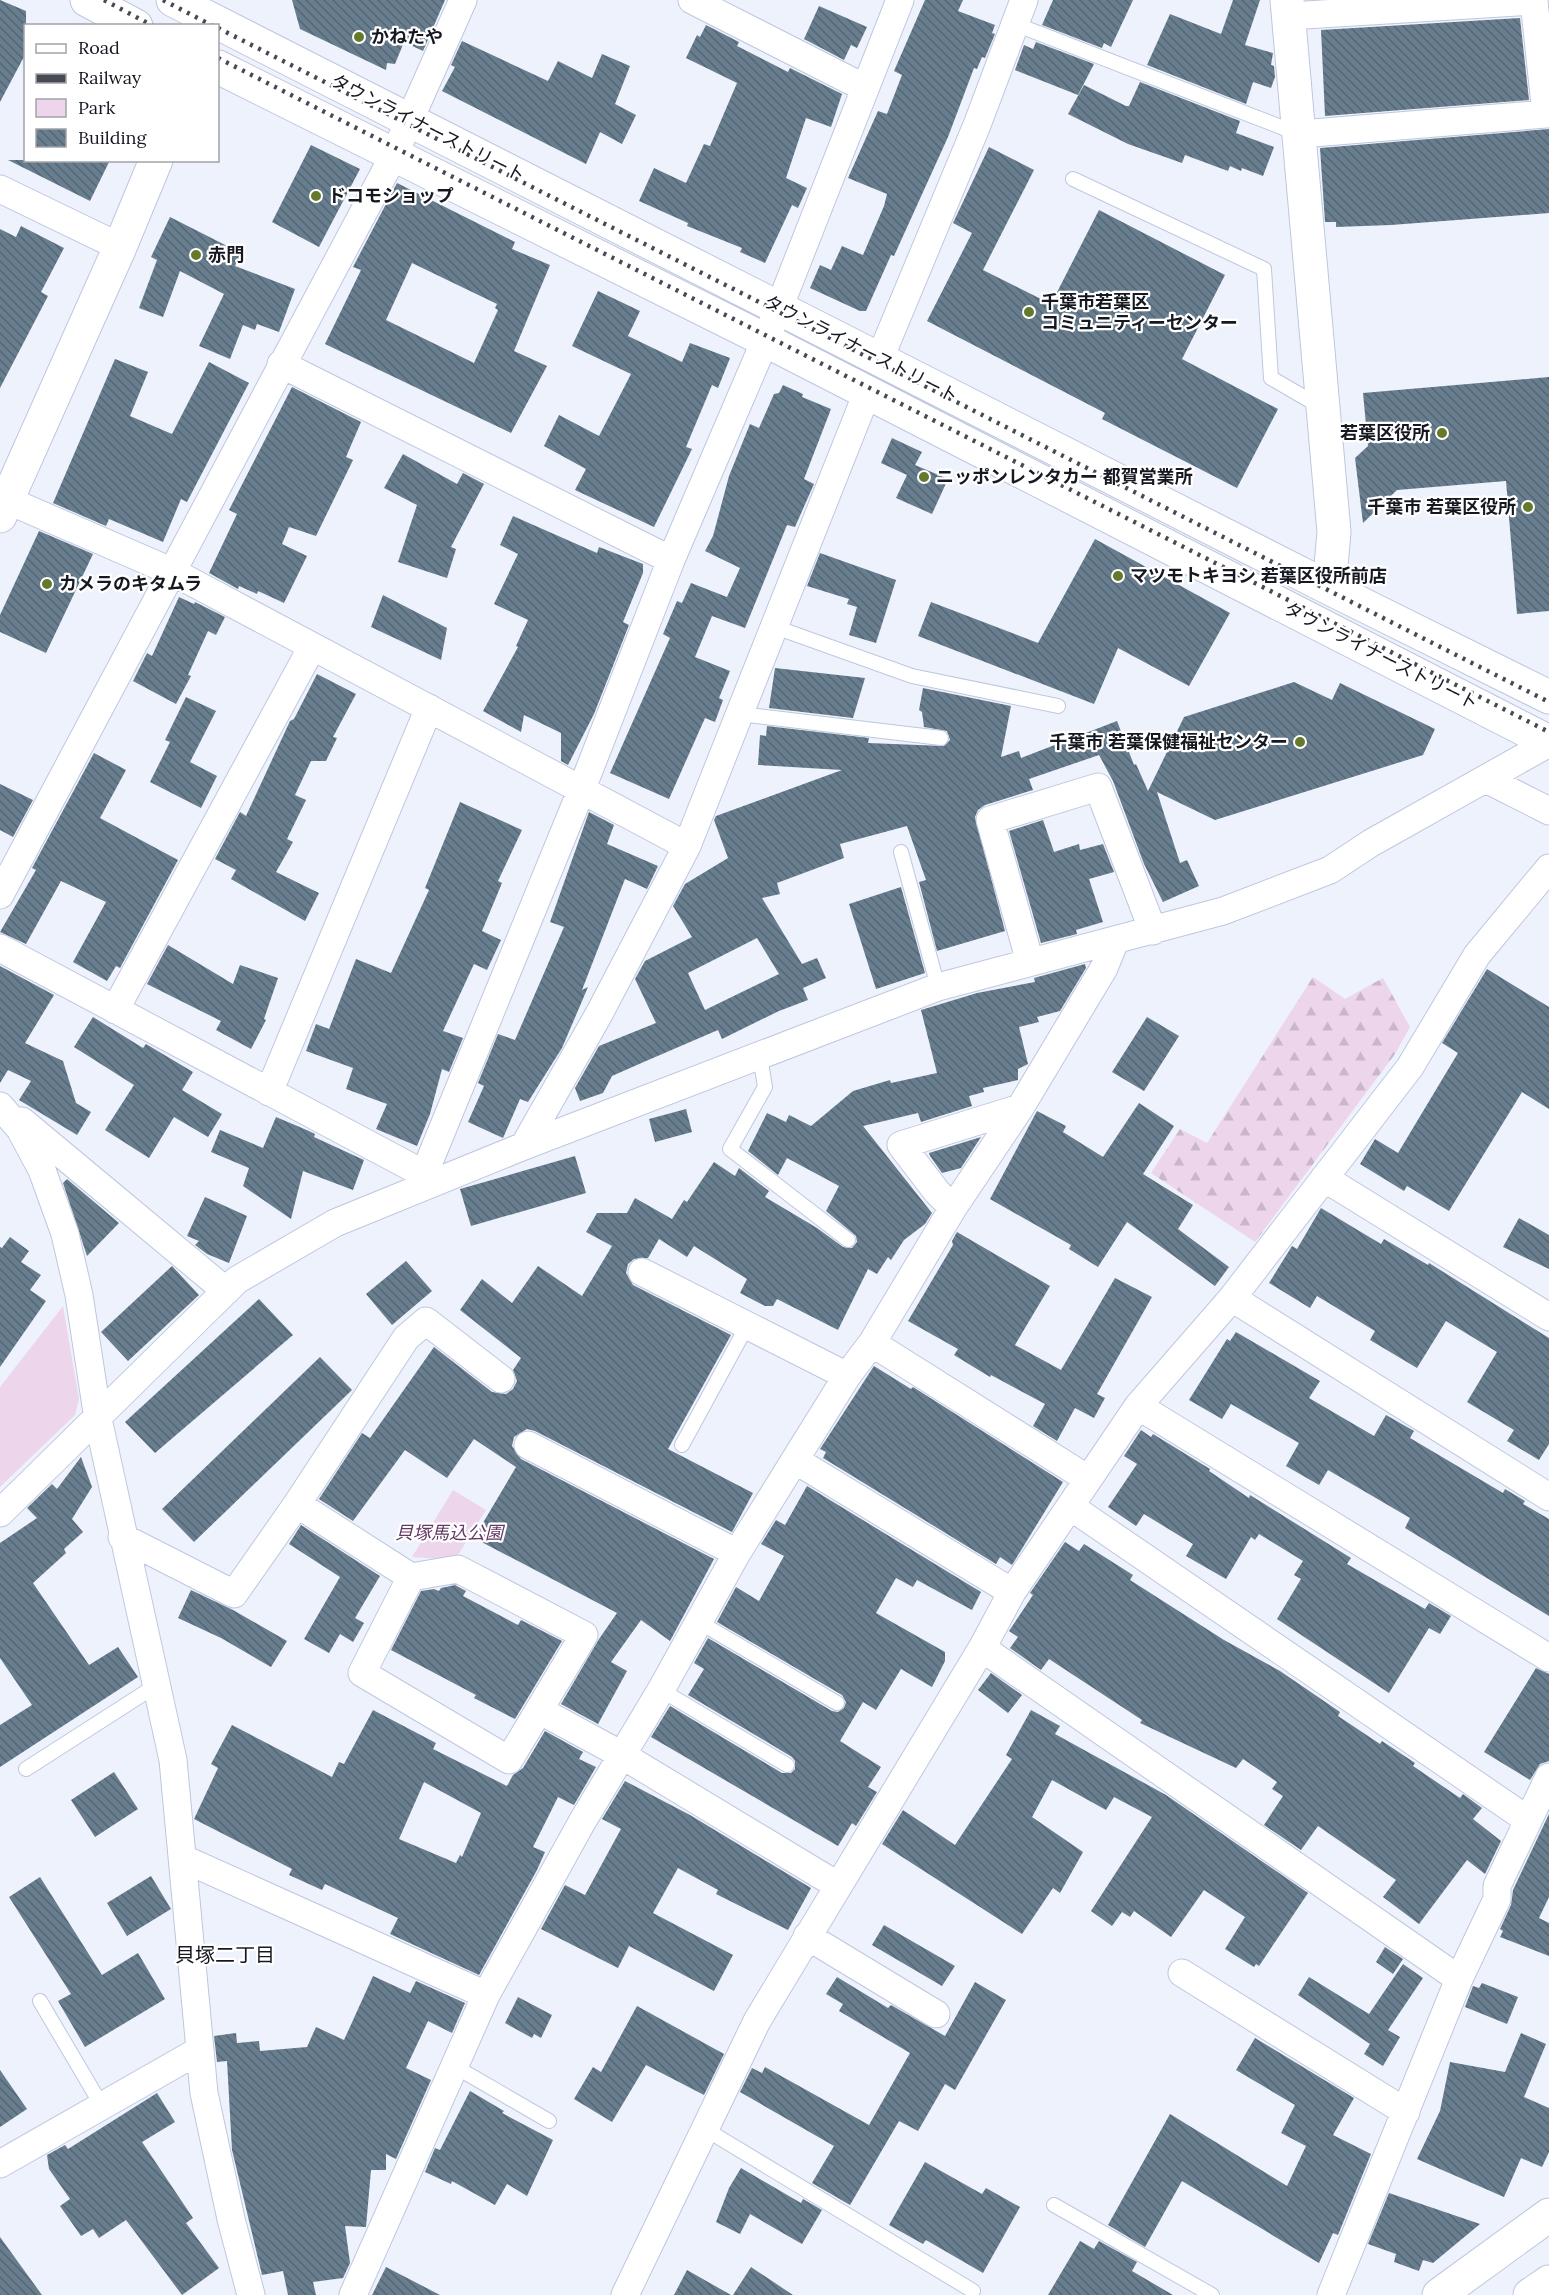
<svg xmlns="http://www.w3.org/2000/svg" width="1549" height="2295" font-family="Lora,'Noto Sans JP',serif">
<style>
.forest{fill:url(#forest-firs)}
.park{fill:#edd6ec}
.building{fill:url(#building-back-hatch);fill-rule:evenodd}
.lines{fill:none;stroke-linecap:round;stroke-linejoin:round}
.service-casing{stroke:#bdc7df;stroke-width:16}
.minor-casing{stroke:#bdc7df;stroke-width:29}
.tertiary-casing{stroke:#bdc7df;stroke-width:35}
.trunk-casing{stroke:#bdc7df;stroke-width:35}
.service{stroke:#fff;stroke-width:14}
.minor{stroke:#fff;stroke-width:27}
.tertiary{stroke:#fff;stroke-width:33}
.trunk{stroke:#fff;stroke-width:33}
.rail{stroke:#474a53;stroke-width:4.5;stroke-dasharray:3 6;stroke-linecap:butt}
.poi-dot{fill:#64792a;stroke:#fff;stroke-width:2}
.labels{text-anchor:middle;stroke-width:4.5;stroke-linejoin:round;paint-order:stroke}
.poi-label{font-size:18px;font-weight:bold;fill:#151821;stroke:#fff;text-anchor:start}
.street-label{font-size:18px;fill:#151821;stroke:#fff}
.park-label{font-size:18px;font-style:italic;fill:#633963;stroke:#fff}
.neighbourhood-label{font-size:20px;fill:#151821;stroke:#fff}
</style>
<defs>
<pattern id="forest-firs" width="22" height="20" patternUnits="userSpaceOnUse" patternTransform="scale(1.5)"><rect width="22" height="20" fill="#edd6ec"/><path d="M5 1l3.5 6h-7zM16 11l3.5 6h-7z" fill="#cab7ca"/></pattern>
<pattern id="building-back-hatch" width="6" height="6" patternUnits="userSpaceOnUse" patternTransform="scale(1.5)"><rect width="6" height="6" fill="#687e8e"/><path d="M-1 5l2 2M0 0l6 6M5-1l2 2" fill="none" stroke="#546674"/></pattern>
</defs>
<rect width="100%" height="100%" fill="#eef2fc"/>
<path class="forest" d="M1313 977 1345 999 1383 978 1410 1027 1395 1054 1255 1242 1151 1173 1180 1129 1207 1143Z"/>
<path class="park" d="M63 1306 79 1399 75 1415 0 1487V1387Z
M453 1490 486 1510 455 1560 412 1557Z"/>
<path class="building" d="M0 0 26 11V53L0 102Z
M292 0H445L423 51 404 42 395 64 387 63 386 70 300 29Z
M925 0H963L958 11 995 25 992 33 995 34 985 58 982 57 977 69 974 68 948 137 894 256 891 255 866 311H860L810 288 820 265 831 270 842 246 863 255 884 206 887 194 848 178 878 111 887 114 902 75 894 71Z
M1053 0H1133L1111 47 1104 43 1102 48 1042 25Z
M1233 0H1260L1245 45 1273 53 1271 65 1274 66 1275 77 1271 88 1253 82 1246 104 1147 65 1170 14 1221 34Z
M819 6 867 27 857 48 851 45 844 60 804 39Z
M1520 18 1529 100 1325 116 1321 30Z
M706 25 739 42 737 46 788 72 790 68 842 94 831 127 806 118 786 178 807 188 798 208 792 205 765 263 740 252 742 248 687 226 688 223 639 201 654 168 686 183 704 144 710 146 737 83 686 58 697 35 700 37Z
M462 41 548 81 558 61 592 78 602 54 630 66 615 104 636 115 622 144 600 132 586 164 442 91 455 67 451 65Z
M1036 42 1094 64 1078 95 1015 70 1024 45 1033 49Z
M1140 82 1240 121 1236 133 1274 147 1263 176 1242 168 1241 171 1230 166 1228 171 1185 155 1182 163 1128 144 1068 114 1084 85 1126 106H1129Z
M1549 129V213L1391 225 1336 227V222H1325L1320 148Z
M311 145 360 169 319 247 272 222Z
M989 147 1034 170 983 270 1051 304 1099 210 1225 275 1182 359 1278 409 1237 488 1102 419 1105 413 927 321 972 233 953 223Z
M8 160H110L90 201Z
M397 183 515 242 512 249 550 265 514 351 547 366 511 433 325 344 361 270 353 267ZM412 263 497 304 495 308 498 310 474 363 386 320Z
M170 217 241 253 235 266 295 289 279 332 257 324 255 330 243 325 230 359 199 346 224 294 180 271 163 317 139 308 157 260 151 257Z
M21 226 64 248 41 292 48 296 0 388V229L16 237Z
M598 291 640 311 628 336 682 362 690 343 730 358 718 388 712 385 686 447 692 449 654 527 575 490 586 469 544 446 559 415 599 436 631 374 572 346Z
M115 359 148 372 130 416 172 434 209 362 249 383 187 502 181 499 163 542 109 519 106 526 53 503Z
M1549 377V611L1517 614 1506 481 1397 490 1363 523 1355 458 1368 446 1363 393Z
M783 385 803 394 802 397 831 409 804 479 814 484 795 527 787 525 745 628 712 616 695 657 730 671 719 698 723 700 715 722 705 718 669 799 610 773 670 638 663 634 677 601 682 603 691 583 727 597 740 568 705 551 713 536 729 476 750 424 759 428 774 394 779 393Z
M292 387 361 422 346 457 353 460 316 536 289 527 282 544 307 556 284 603 258 591 257 594 239 586 238 589 209 573 237 514 229 510Z
M892 438 922 452 915 465 948 479 932 514 896 498 907 475 881 463Z
M403 454 457 484 463 473 484 484 451 547 456 549 447 578 398 562 417 505 384 488Z
M513 516 597 553 599 547 643 564V573L623 622 629 625 594 714 568 765 561 761V733L524 715 521 732 483 711 518 647 516 646 528 620 494 604 518 554 500 545Z
M39 531 93 554 46 653 0 632V615Z
M1095 539 1230 613 1189 686 1118 648 1094 704 918 636 931 602 1038 643Z
M820 553 896 580 876 643 849 635 857 607 847 604 849 599 807 586Z
M383 595 447 628 441 660 371 627Z
M179 597 194 604 195 602 225 617 216 635 208 631 188 675 191 676 176 704 133 681 147 653 152 656Z
M775 668 865 678 853 718 769 708Z
M317 674 356 694 333 737 337 738 326 761H311L295 795 306 800 287 839 293 842 276 872 319 893 305 921 231 879 236 870 215 859 240 812 246 816 290 721 294 719Z
M1294 682 1332 700 1340 683 1435 729 1423 755 1215 820 1157 792 1180 863 1187 860 1199 886 1163 902 1144 864 1113 781 1099 755 1029 779 1033 790 985 805 978 810 975 817 1005 931 937 951 919 882 926 880 907 826 840 844 844 858 777 883 780 894 762 898 802 964 817 958 826 978 803 988 808 1000 779 1011 722 1039 718 1030 646 1061 612 1076 603 1093 580 1101 575 1088 599 1046 656 1023 635 979 645 961 692 937 673 906 685 884 728 858 714 820 716 816 842 770 758 765 760 735 766 736 767 726 869 738 868 743 944 746 950 740 947 731 924 727 922 712 919 710 923 688 1011 706 1001 757 1019 751 1021 758 1117 721 1134 765 1136 764 1148 791 1184 717ZM757 938 779 974 705 1010 688 973Z
M186 697 216 711 190 762 217 776 201 808 150 782 170 742 165 740Z
M94 753 126 770 100 818 178 860 120 968 116 966 107 981 73 962 106 902 61 881 26 944 0 932 36 870 32 868Z
M0 784 33 800 13 837 0 830Z
M460 802 522 830 498 881 502 883 482 931 501 940 487 970 474 964 443 1031 463 1038 449 1072 442 1069 430 1114 417 1146 376 1129 387 1104 346 1089 353 1068 306 1051 316 1024 329 1029 356 959 391 973 429 890 425 888Z
M589 812 614 825 607 844 658 866 647 889 625 879 582 990 588 987 562 1048 528 1102 520 1099 503 1138 468 1122 484 1086 478 1083 498 1034 515 1040 564 927 550 922Z
M1043 820 1054 852 1079 844 1080 850 1103 844 1114 872 1089 879 1103 922 1076 930 1077 934 1041 943 1009 831Z
M901 887 925 973 876 989 849 904Z
M168 945 233 984 240 965 278 978 264 1019 266 1020 251 1049 216 1030 221 1021 147 984Z
M1085 964 1086 968 1060 1011 1037 1017 1039 1022 1019 1027 1028 1064 1018 1069V1080L983 1088 984 1092 969 1096 972 1106 921 1122 918 1113 863 1126 932 1213 925 1224 904 1240 891 1260 888 1257 877 1274 868 1269 838 1330 777 1299 773 1306H765L740 1293 747 1279 694 1246 687 1257 659 1239 648 1258 634 1259 628 1264 626 1273 633 1285 731 1335 668 1449 753 1493 732 1532 535 1431 527 1429 514 1437 512 1446 521 1459 714 1559 670 1641 641 1620 611 1662 627 1671 598 1724 561 1704 599 1639 617 1613 474 1538 516 1467 474 1439 447 1478 405 1450 353 1521 319 1499 362 1433 370 1438 434 1347 492 1392 506 1394 513 1389 517 1381 513 1370 521 1358 460 1310 482 1279 512 1303 538 1266 582 1296 612 1246 586 1232 597 1213H627L635 1198 672 1219 684 1200 687 1202 714 1162 735 1176 739 1168 769 1191 765 1197 817 1228 843 1247 852 1248 857 1242 856 1236 826 1211 839 1186 787 1158 778 1175 748 1151 767 1113 786 1122 789 1115 811 1126 853 1091 890 1080 891 1083 937 1073 921 1010 977 993 1035 982 1034 978Z
M0 966 54 995 25 1043 63 1061 76 1103 91 1112 77 1135 19 1100 31 1081 8 1070 0 1083Z
M1487 969 1549 1007V1109L1522 1092 1449 1211 1407 1186 1404 1191 1360 1164 1375 1139 1398 1153 1458 1053 1442 1043Z
M93 1017 143 1048 146 1044 193 1072 182 1090 222 1114 208 1137 174 1117 149 1158 105 1130 134 1085 74 1047Z
M1147 1017 1179 1036 1144 1091 1112 1072Z
M1139 1103 1174 1126 1143 1174 1193 1205 1178 1229 1229 1267 1215 1286 1127 1222 1098 1267 1069 1249 1071 1245 990 1199 1037 1111 1066 1126 1063 1132 1103 1157Z
M686 1109 692 1132 655 1142 649 1119Z
M276 1117 309 1131 315 1134 314 1137 364 1160 353 1190 303 1171 291 1219 243 1186 249 1168 211 1152 220 1130 263 1148Z
M981 1137 961 1168 942 1173 930 1156 929 1153Z
M575 1156 586 1193 471 1226 460 1189Z
M67 1179 119 1223 87 1256 63 1183Z
M205 1197 247 1216 229 1263 207 1254 195 1245 199 1241 187 1236Z
M1321 1208 1381 1244 1384 1239 1428 1265 1429 1263 1549 1338V1444L1539 1460 1507 1441 1514 1430 1467 1402 1497 1352 1446 1321 1417 1368 1370 1340 1375 1331 1317 1296 1310 1308 1269 1283 1292 1246 1297 1249Z
M1519 1218 1549 1235V1269L1503 1247Z
M957 1232 1050 1286 1015 1345 1061 1370 1115 1278 1152 1297 1097 1394 1105 1398 1094 1418 1075 1408 1057 1441 1033 1426 1045 1404 991 1375 990 1377 954 1355 958 1349 908 1321 953 1245 952 1241Z
M10 1237 29 1251 21 1262 41 1275 30 1290 46 1301 0 1367V1247L2 1248Z
M406 1261 432 1291 392 1325 366 1294Z
M172 1266 199 1295 128 1361 101 1332Z
M259 1299 293 1335 155 1453 125 1422Z
M1236 1332 1320 1381 1309 1398 1374 1436 1386 1415 1414 1431 1410 1438 1503 1493 1505 1489 1525 1501 1523 1504 1549 1519V1616L1405 1528 1410 1518 1328 1470 1319 1485 1286 1466 1299 1443 1231 1404 1222 1419 1189 1400 1227 1339 1230 1341Z
M320 1357 352 1390 194 1542 162 1509Z
M874 1366 911 1389 913 1387 1063 1482 1012 1565 1000 1557 996 1564 823 1458 826 1452 820 1449Z
M1141 1430 1151 1437 1153 1434 1210 1469 1209 1471 1249 1498 1250 1495 1351 1558 1347 1564 1425 1609 1429 1603 1451 1616 1440 1634 1429 1628 1389 1693 1277 1619 1301 1579 1294 1575 1303 1561 1259 1534 1255 1540 1251 1537 1226 1579 1186 1556 1193 1544 1144 1514 1136 1526 1108 1507 1137 1464 1124 1456Z
M81 1457 92 1487 72 1519 83 1532 64 1549 66 1553 33 1583 89 1665 118 1647 138 1677 0 1767V1725L32 1705 0 1658V1543L37 1518 27 1508 52 1484 57 1489Z
M807 1486 981 1592 972 1610 917 1580 913 1587 896 1578 876 1613 945 1652V1661L932 1687 901 1669 876 1710 863 1702 840 1741 881 1767 868 1787 877 1792 856 1826 852 1823 838 1846 651 1737 670 1706 782 1773H791L795 1769V1761L792 1757 688 1695 704 1669 694 1663 708 1638 832 1711 838 1712 844 1708 846 1702 842 1695 717 1622 736 1587 759 1601 784 1556 761 1544 776 1520 785 1525Z
M301 1525 380 1576 355 1618 364 1623 353 1642 340 1634 329 1653 304 1639 340 1577 289 1544Z
M1065 1542 1079 1551 1084 1544 1133 1575 1130 1580 1224 1640 1280 1671 1340 1712 1338 1716 1380 1744 1382 1741 1415 1763 1413 1766 1460 1798 1463 1794 1482 1808 1473 1819 1501 1841 1485 1874 1467 1860 1419 1924 1383 1897 1396 1880 1318 1826 1301 1850 1264 1825 1283 1796 1272 1789 1277 1782 1243 1759 1236 1768 1140 1723 1142 1720 1049 1659 1041 1670 1010 1648 1018 1637 1009 1631 1033 1595 1030 1593Z
M455 1585 466 1591 463 1596 518 1625 521 1620 562 1641 515 1719 474 1698 476 1695 391 1650 421 1591 434 1589 439 1591 441 1588Z
M191 1590 233 1610 287 1641 271 1667 221 1638 178 1618Z
M1536 1668 1549 1674V1761L1540 1764 1530 1780 1484 1752Z
M991 1673 1022 1695 1008 1713 978 1690Z
M373 1710 436 1743 433 1749 507 1786 513 1775 523 1768 545 1731 583 1752 579 1759 596 1767 574 1805 558 1797 533 1847 545 1852 537 1870 479 1975 390 1934 398 1918 325 1884 322 1890 289 1875 292 1869 194 1819 218 1768 211 1764 232 1725 332 1777 339 1762 344 1764ZM424 1782 481 1813 462 1857 460 1855 456 1863 399 1839Z
M1031 1710 1060 1726 1055 1734 1166 1795 1308 1893 1259 1966 1256 1964 1254 1967 1225 1949 1245 1917 1204 1890 1171 1937 1134 1911 1130 1917 1122 1912 1112 1926 1091 1911 1152 1817 1114 1797 1106 1810 1052 1780 1032 1817 1083 1852 1060 1893 1053 1888 1022 1934 882 1844 903 1810 955 1845 1012 1759 1006 1755Z
M114 1772 138 1809 95 1837 71 1800Z
M625 1781 690 1815 811 1888 788 1930 716 1894 718 1890 678 1868 653 1913 733 1955 714 1991 629 1946 618 1968 541 1929 565 1885 585 1895 621 1829 602 1819Z
M1549 1814V1897L1539 1918 1549 1923V1956L1500 1937 1503 1931 1500 1929 1511 1905 1513 1890Z
M151 1876 171 1909 127 1936 107 1903Z
M40 1877 102 1975 138 1953 165 1999 85 2047 58 2001 71 1994 9 1897Z
M884 1925 955 1966 942 1986 872 1945Z
M1385 1947 1403 1959 1393 1974 1376 1962Z
M1403 1964 1423 1978 1388 2030 1400 2037 1383 2066 1364 2054 1370 2044 1298 1995 1309 1977 1369 2014Z
M373 1976 410 1993 416 1981 465 2003 452 2033 428 2021 406 2068 431 2080 396 2159 386 2154V2170H371L366 2227 345 2226 350 2263 343 2278 313 2282 316 2295H288L283 2271 262 2275 232 2150 227 2061 217 2062 214 2036 236 2033 237 2043 259 2041 260 2051 307 2047 316 2027 344 2040Z
M837 1977 888 2008 891 2005 945 2036 975 1982 1006 2000 955 2090 945 2084 918 2131 899 2121 850 2205 812 2183 834 2146 740 2092 752 2068 762 2073 765 2067 869 2125 910 2053 839 2011 843 2004 826 1994Z
M1482 1983 1518 1997 1507 2024 1465 2007 1473 1986 1479 1988Z
M518 1997 552 2015 541 2038 534 2034 532 2038 505 2023Z
M637 2006 724 2054 704 2095 646 2065 612 2122 574 2099 593 2067 601 2072Z
M1521 2033 1546 2044 1524 2097 1549 2108V2152L1542 2167 1521 2158 1504 2197 1417 2159 1440 2111 1450 2062 1505 2072Z
M1255 2038 1354 2098 1333 2135 1371 2154 1338 2235 1333 2233 1319 2263 1182 2181 1145 2247 1108 2225 1170 2114 1287 2186 1306 2146 1281 2133 1295 2105 1236 2070Z
M0 2070 27 2109 0 2127Z
M470 2091 504 2111 502 2113 553 2140 527 2196 507 2184 495 2205 452 2181 451 2184 425 2172 435 2148 440 2150Z
M157 2093 175 2122 142 2142 193 2218 186 2223 219 2268 182 2295 126 2220 99 2238 93 2229 81 2236 60 2206 70 2199 49 2169 47 2155 65 2145 68 2149Z
M925 2162 982 2194 986 2188 1020 2207 983 2273 926 2240 923 2244 889 2225Z
M741 2168 801 2203 803 2199 822 2210 802 2244 750 2214 740 2234 716 2222 729 2188Z
M1389 2193 1480 2224 1433 2263 1423 2260 1419 2271 1394 2262 1396 2254 1368 2244Z
M0 2237 42 2295H0Z
M1080 2241 1094 2249 1099 2241 1137 2262 1132 2271 1173 2295H1048Z
M386 2267 440 2295H372Z
M751 2267 793 2295H733Z
M687 2270 731 2295H674Z"/>
<g class="lines">
<defs>
<path id="service" d="M1015 24 1299 134
M1073 179 1264 269 1271 378 1321 407
M775 627 912 676 1058 706
M740 714 941 738
M901 852 938 987
M760 1056 765 1087 730 1149 848 1240
M682 1445 747 1326
M699 1622 837 1703
M661 1690 787 1765
M26 1769 157 1685
M40 2001 102 2106
M454 2066 549 2121
M705 2129 973 2291
M1054 2205 1212 2295"/>
<path id="minor" d="M692 0 865 88
M1289 16 1534 1 1546 114 1300 134
M0 189 120 247
M880 358 977 125 1024 0
M281 364 671 560
M0 497 173 572 687 846
M1486 779 1549 811
M0 895 394 155 463 0
M0 948 424 1174
M1030 962 990 820 1098 787 1153 931
M115 1010 312 647
M269 1092 429 708
M0 1106 20 1129 42 1170 65 1234 79 1295 98 1419 173 1760 204 2093 231 2219 251 2295
M22 1121 226 1291
M524 1146 599 1014 687 846 867 393
M1324 1178 1549 1317
M418 1189 581 791 671 560 779 308 900 0
M953 1208 937 1192 901 1145 1020 1108
M642 1272 847 1376
M1232 1298 1549 1497
M872 1343 1088 1479
M1138 1406 1549 1658
M528 1445 737 1553
M795 1460 1012 1592
M297 1504 406 1338 426 1321 501 1379
M1071 1507 1528 1820
M0 1513 237 1280 335 1223 524 1146 938 987 1223 911 1330 870 1371 843 1549 743
M122 1537 234 1594 297 1504 411 1577 458 1569 584 1635 539 1710
M411 1577 362 1673 509 1760 539 1710 620 1754 837 1885
M982 1648 1459 1979
M184 1859 486 1995
M807 1936 936 2014
M1182 1973 1406 2112
M0 2164 200 2050
M353 2295 486 1995 582 1822 661 1690 737 1553 847 1376 872 1343 953 1208 1020 1108 1104 968 1115 941
M625 2295 757 2021 982 1648 1012 1592 1138 1406 1232 1298 1410 1067 1477 955 1549 868
M1331 2295 1459 1979 1497 1899V1886L1549 1777"/>
<path id="tertiary" d="M87 0 136 26
M173 0 1329 588 1549 697
M1287 0 1334 532 1329 588
M218 67 765 340 1549 742
M0 516 120 247 156 160"/>
<path id="trunk" d="M1439 2295 1549 2215
M1530 2295 1549 2282"/>
</defs>
<use href="#service" class="service-casing"/>
<use href="#minor" class="minor-casing"/>
<use href="#tertiary" class="tertiary-casing"/>
<use href="#trunk" class="trunk-casing"/>
<use href="#service" class="service"/>
<use href="#minor" class="minor"/>
<use href="#tertiary" class="tertiary"/>
<use href="#trunk" class="trunk"/>
<path class="rail" d="M104 0 153 26
M163 0 213 26
M218 28 1549 702
M218 58 1549 732"/>
</g>
<g class="poi-dot">
<circle cx="359" cy="37" r="6"/>
<circle cx="316" cy="196" r="6"/>
<circle cx="196" cy="255" r="6"/>
<circle cx="1029" cy="312" r="6"/>
<circle cx="1442" cy="433" r="6"/>
<circle cx="924" cy="477" r="6"/>
<circle cx="1528" cy="507" r="6"/>
<circle cx="1118" cy="576" r="6"/>
<circle cx="47" cy="584" r="6"/>
<circle cx="1300" cy="742" r="6"/>
</g>
<g class="labels">
<g class="poi-label">
<text x="371" y="43">かねたや</text>
<text x="328" y="202">ドコモショップ</text>
<text x="208" y="261">赤門</text>
<text x="1041" y="308">千葉市若葉区<tspan x="1041" dy="21">コミュニティーセンター</tspan></text>
<text x="1430" y="439" text-anchor="end">若葉区役所</text>
<text x="936" y="483">ニッポンレンタカー 都賀営業所</text>
<text x="1516" y="513" text-anchor="end">千葉市 若葉区役所</text>
<text x="1130" y="582">マツモトキヨシ 若葉区役所前店</text>
<text x="59" y="590">カメラのキタムラ</text>
<text x="1288" y="748" text-anchor="end">千葉市 若葉保健福祉センター</text>
</g>
<g class="street-label">
<text transform="translate(428 128) rotate(27)" y="6">タウンライナーストリート</text>
<text transform="translate(861 349) rotate(27)" y="6">タウンライナーストリート</text>
<text transform="translate(1381 656) rotate(27)" y="6">タウンライナーストリート</text>
</g>
<g class="park-label">
<text x="449" y="1539">貝塚馬込公園</text>
</g>
<g class="neighbourhood-label">
<text x="225" y="1962">貝塚二丁目</text>
</g>
</g>
<rect x="24" y="24" width="195" height="138" fill="#ffffff" stroke="#a1a3a6" stroke-width="1.5"/>
<rect x="36" y="44" width="30" height="9" fill="#ffffff" stroke="#a1a3a6" stroke-width="1.5"/>
<text x="78" y="54" font-size="18" fill="#151821">Road</text>
<rect x="36" y="74" width="30" height="9" fill="#474a53" stroke="#a1a3a6" stroke-width="1.5"/>
<text x="78" y="84" font-size="18" fill="#151821">Railway</text>
<rect x="36" y="99" width="30" height="18" fill="#edd6ec" stroke="#a1a3a6" stroke-width="1.5"/>
<text x="78" y="114" font-size="18" fill="#151821">Park</text>
<rect x="36" y="129" width="30" height="18" fill="url(#building-back-hatch)" stroke="#a1a3a6" stroke-width="1.5"/>
<text x="78" y="144" font-size="18" fill="#151821">Building</text>
</svg>
